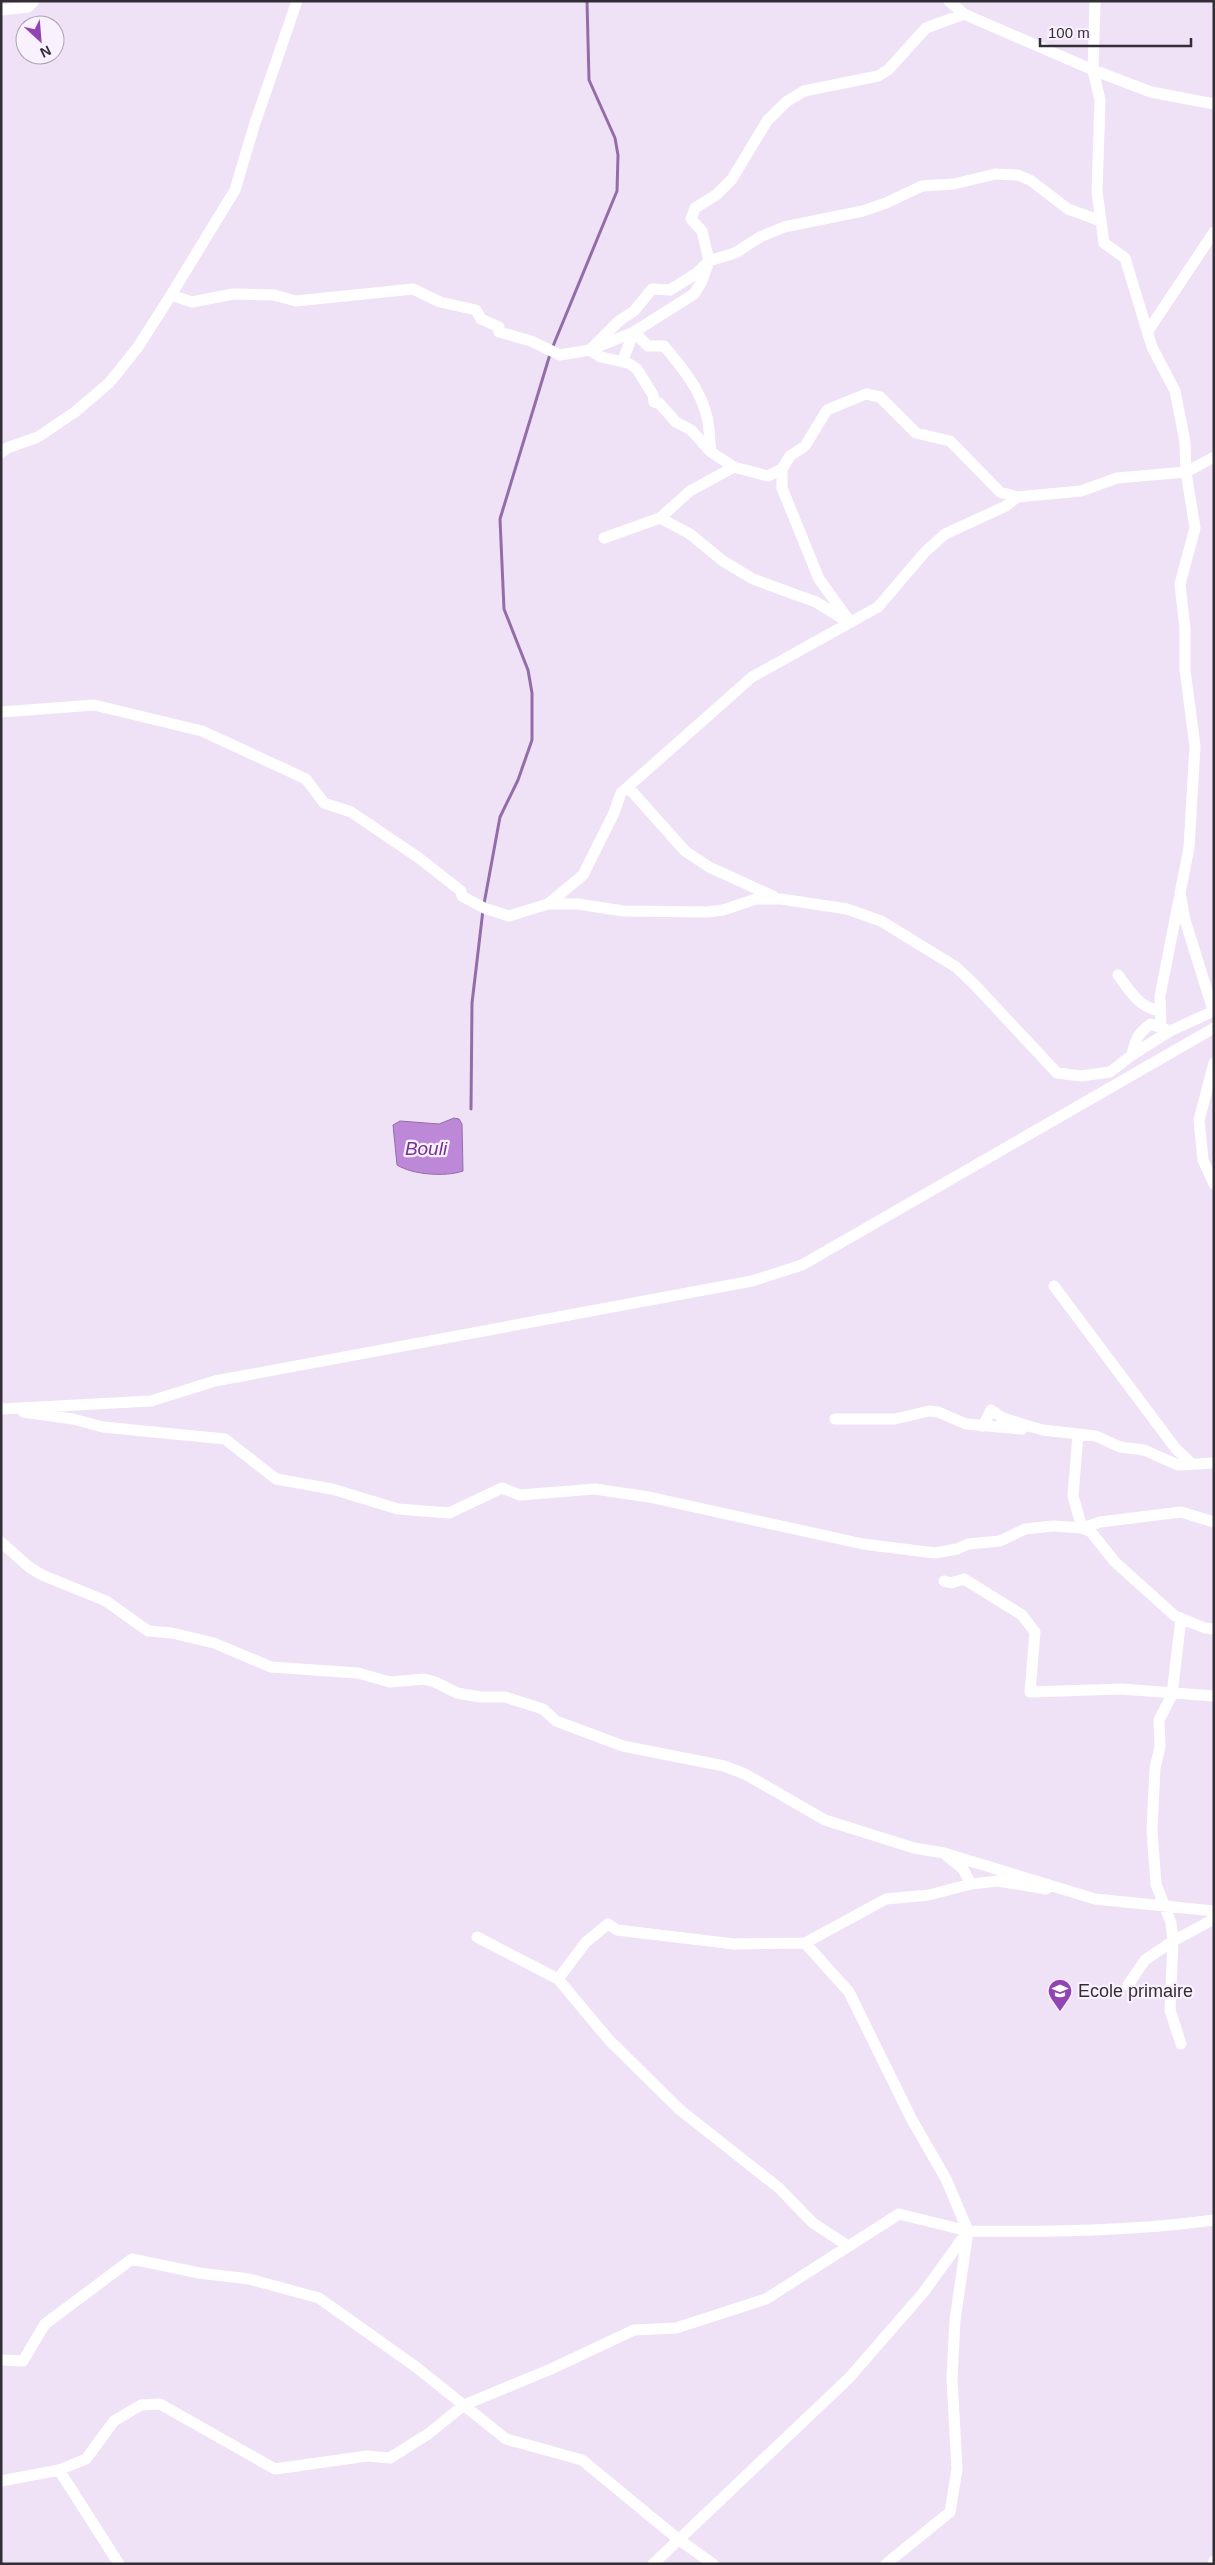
<svg xmlns="http://www.w3.org/2000/svg" width="1215" height="2565" font-family="Arial,sans-serif">
<style>
.water{fill:#be88d9;stroke:#946da8}
.lines{fill:none;stroke-linecap:round;stroke-linejoin:round}
.stream{stroke:#946da8;stroke-width:3}
.minor{stroke:#fff;stroke-width:11}
.labels{text-anchor:middle;stroke-width:4.5;stroke-linejoin:round;paint-order:stroke}
.poi-label{font-size:18px;fill:#332e36;stroke:#faf1fe;text-anchor:start}
.water-label{font-size:19px;font-style:italic;fill:#743292;stroke:#faf1fe}
</style>
<rect width="100%" height="100%" fill="#efe2f7"/>
<path class="water" d="M454 1118 459 1119 462 1124 463 1171C446 1177 413 1175 397 1165L393 1125 400 1121 439 1124Z"/>
<g class="lines">
<path class="stream" d="M484 904 500 817 518 780 532 740V693L528 670 504 609 500 519 551 351 617 191 618 155 615 138 589 80 587 1
M471 1109 472 1003 483 910"/>
<path class="minor" d="M949 1 964 14 1093 70 1151 92 1214 104
M1095 1 1093 70 1100 100 1097 192 1104 243 1125 258 1152 347 1175 391 1185 442 1186 472 1195 528 1180 584 1185 629V670L1195 746 1189 848 1180 893 1185 920 1213 1010
M1 10 28 7 34 1
M964 14 926 28 888 70 878 76 804 91 786 102 767 121 732 179 716 195 695 208 691 219 702 231 709 261 702 281 694 294 634 332 590 350 619 321 634 311 652 289 670 290 697 273 709 261 735 253 760 237 784 227 863 211 886 203 922 186 954 184 995 174 1018 175 1030 180 1068 209 1101 221
M171 295 235 190 254 126 297 1
M1148 331 1214 232
M622 362 634 332 648 346H664C681 366 701 390 707 417 710 428 709 441 711 452
M1 453 7 448 38 437 75 412 109 383 138 347 171 295 192 302 233 294 274 295 296 301 413 289 440 302 476 310 481 319 499 327V332L531 341 560 355 590 350 601 357 628 363 637 369 653 395 654 402 659 403 676 422 691 430 711 452 734 467
M782 469 790 456 805 446 827 410 866 394 880 397 916 433 950 441 1000 492 1017 497
M660 518 690 534 723 561 753 579 816 602 848 622
M604 538 660 518 690 491 734 467 768 476 782 469V488L819 579 850 622
M1 712 94 705 202 731 306 779 324 803 351 812 419 858 461 891 462 896 484 908 509 916 548 904H578L623 911 708 912 723 910 756 899H781L847 909 881 921 956 967 973 983 1057 1073 1081 1076 1110 1072 1132 1055C1135 1040 1138 1033 1151 1024L1170 1031 1214 1011
M628 787 685 851 709 867 773 896
M548 904 583 875 614 813 621 793 752 677 878 607 925 552 945 534 1006 506 1017 497 1081 491 1117 478 1186 472 1214 457
M1118 975C1131 992 1138 1007 1160 1011
M1161 1027 1160 996 1179 899
M1132 1055 1170 1031
M1214 1063 1199 1120 1203 1160 1214 1184
M1054 1286 1176 1449 1192 1464
M1 1409 151 1401 215 1381 752 1281 802 1265 1214 1028
M23 1412 73 1419 103 1427 225 1439 276 1479 332 1489 398 1509 449 1513 502 1488 520 1495 595 1489 649 1497 863 1544 935 1553 957 1549 968 1544 1000 1541 1025 1529 1053 1526 1082 1528 1091 1532 1115 1562 1175 1616 1205 1628 1214 1629
M835 1419H895L929 1411 938 1412 966 1424 1022 1429
M983 1426 991 1410 1003 1418 1025 1425 1043 1430 1096 1436 1120 1447 1144 1450 1178 1465 1214 1463
M1078 1434 1073 1496 1082 1528 1100 1522 1181 1512 1214 1522
M1 1542 29 1567 42 1575 106 1601 148 1631 172 1633 214 1643 271 1667 358 1673 390 1682 424 1679 435 1682 457 1693 480 1697H505L543 1709 556 1721 623 1746 724 1766 745 1774 825 1820 914 1848 944 1853 1095 1899 1214 1911
M944 1581 951 1583 964 1579 1022 1615 1035 1632 1030 1692 1121 1689 1214 1696
M1181 1618 1172 1695 1159 1720 1160 1747 1155 1768 1152 1830 1156 1884 1171 1923 1173 1941 1170 2010 1181 2044
M947 1856 963 1869 971 1884
M477 1937 558 1979 609 2040 679 2109 779 2188 813 2223 848 2246
M805 1943 849 1992 911 2118 946 2179 968 2231 955 2320 952 2378 957 2469 950 2512 886 2564
M558 1979 586 1942 608 1924 617 1930 734 1944 805 1943 886 1899 929 1895 971 1884 998 1881 1046 1889
M1128 1985 1145 1960 1173 1941 1214 1919
M1 2360 23 2361 45 2324 132 2259 199 2273 249 2279 319 2298 416 2367 506 2439 582 2460 678 2539 713 2564
M59 2470 119 2564
M1 2481 59 2470 86 2459 114 2421 141 2405 160 2404 275 2469 367 2456 390 2458 428 2434 464 2405 551 2369 634 2330 676 2328 766 2299 899 2214 968 2231
M653 2564 849 2378 923 2293 968 2231C1050 2232 1133 2231 1214 2220
M1213 2564 1214 2561"/>
</g>
<defs>
<symbol id="school-pin" viewBox="-11 -11 22 30"><path d="M0 17L-7.5 6A9.5 9.5 0 1 1 7.5 6Z" fill="#9244b5" stroke="#faf1fe"/><path d="M0-5L7-2L0 1L-7-2ZM-4 1L0 2.5L4 1V4Q0 6-4 4Z" fill="#fff"/></symbol>
</defs>
<g fill-rule="evenodd">
<use href="#school-pin" x="1046" y="1977" width="28" height="38"/>
</g>
<g class="labels">
<g class="poi-label">
<text x="1078" y="1997">Ecole primaire</text>
</g>
<g class="water-label">
<text x="426" y="1155">Bouli</text>
</g>
</g>
<rect width="1215" height="2565" fill="none" stroke="#332e36" stroke-width="5"/>
<g transform="translate(40 40) rotate(154)"><circle r="24" fill="#faf1fe" stroke="#aaa3ae"/>
<path d="M0-4L9 19L0 12L-9 19Z" fill="#9244b5"/>
<text y="-8" font-size="14" font-weight="bold" text-anchor="middle" fill="#332e36">N</text>
</g>
<path d="M1040 38v8h151v-8" fill="none" stroke="#332e36" stroke-width="2.5"/>
<text x="1048" y="38" font-size="15" fill="#332e36" stroke="#faf1fe" stroke-width="4" paint-order="stroke">100 m</text>
</svg>
